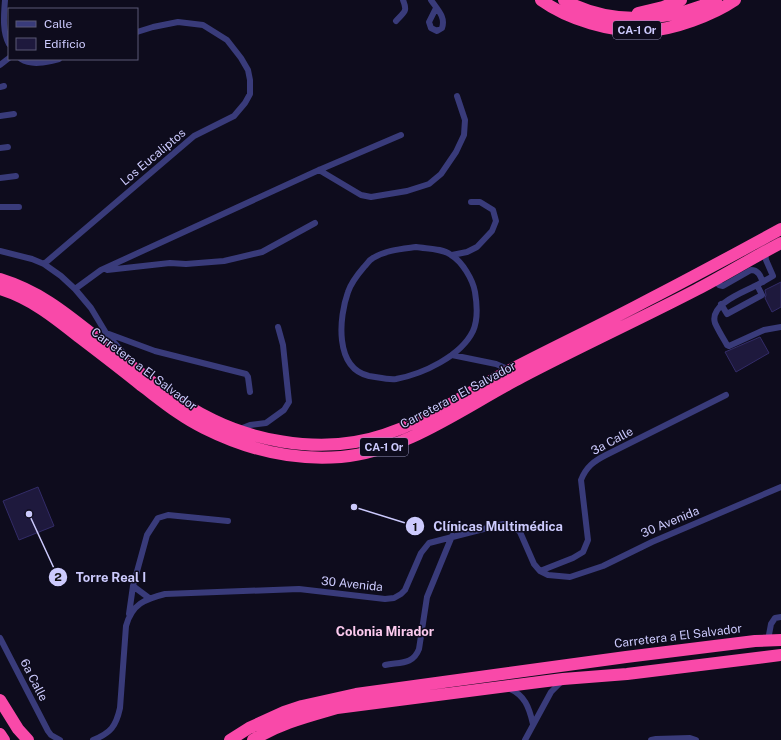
<svg xmlns="http://www.w3.org/2000/svg" width="781" height="740" font-family="'Public Sans',sans-serif">
<style>
.building{fill:#1e193d;stroke:#332c68}
.lines{fill:none;stroke-linecap:round;stroke-linejoin:round}
.street{stroke:#393b7a;stroke-width:6}
.highway{stroke:#f949a9;stroke-width:12}
.labels{text-anchor:middle;stroke-width:3;stroke-linejoin:round;paint-order:stroke}
.shield{fill:#0e0c1d;stroke:#9391ba;stroke-width:1}
.shield-label{font-size:11px;font-weight:bold;fill:#cccafd}
.street-label{font-size:12px;fill:#cccafd;stroke:#0e0c1d}
.neighbourhood-label{font-size:13px;font-weight:bold;fill:#fdcbef;stroke:#0e0c1d}
.leader{fill:none;stroke:#cccafd;stroke-width:1.5}
.callout-dot{fill:#cccafd;stroke:#0e0c1d;stroke-width:1.5}
.mark-label{font-size:12px;text-anchor:middle;font-weight:bold;fill:#111}
.callout-label{font-size:13px;text-anchor:middle;font-weight:bold;fill:#cccafd;stroke:#0e0c1d;stroke-width:3;stroke-linejoin:round;paint-order:stroke}
</style>
<rect width="100%" height="100%" fill="#0e0c1d"/>
<path class="building" d="M781 282V307L772 312 765 298 766 295 765 290Z
M760 337 769 353 736 372 725 352Z
M38 487 54 526 19 540 3 501Z"/>
<g class="lines">
<path class="street" d="M5 0C4 14 2 31 9 44
M431 0C437 9 446 17 442 28L437 31 431 28 429 22 436 8
M396 21C404 12 408 12 403 0
M21 59C32 66 47 62 59 59
M0 65 9 58
M0 87 4 86
M0 116 14 114
M0 148 8 147
M319 170 361 195 371 197 407 191 429 184 441 174 456 152 464 135 465 120 457 96
M0 178 16 176
M0 207H19
M416 247C427 249 442 248 451 255 462 261 473 280 475 292 477 304 478 320 473 331 461 356 423 374 396 379 388 380 377 377 369 376 334 368 339 317 348 292 351 283 358 274 364 267 367 264 369 260 373 258 386 250 401 249 416 247Z
M0 251 32 259 44 264 61 276 75 289 91 308 106 333 125 355
M452 255 467 252 477 247 492 231 496 221 493 210 480 202H471
M44 264 194 136 234 116 245 103 250 94V80L248 70 241 58 227 40 203 25 178 22 153 27 137 32
M107 270 170 263 186 264 224 261 262 252 315 223
M715 280 719 285 723 286 751 270C758 270 760 275 763 282
M757 285C744 292 709 304 715 323 718 330 723 338 727 345L729 346 764 330 781 327
M75 289 101 270 319 170 401 135
M721 304 727 314 762 295 757 285 773 276 766 260 765 252
M109 334 155 351 246 374 248 377 250 392
M452 355 496 364 510 370
M240 429 250 425 266 423 284 410 289 402 283 345 278 327
M540 571 573 558 583 552 588 540 581 480C586 467 594 461 606 455L726 395
M133 586 149 598
M129 614 133 586 147 535 158 518 168 515 228 521
M0 638 48 731 51 735 60 740
M768 640 771 624 775 618 781 617
M385 665C400 662 413 665 419 649L427 597 452 536
M508 688C525 695 529 707 533 724
M93 740C111 733 116 726 120 708L126 626C132 604 145 599 165 594L299 589 385 599 394 598 401 594 405 590 421 553 429 543 503 524 512 525 520 532 534 564 540 571 548 575 570 577 603 566 652 542 781 487
M525 740 551 692 562 681
M651 740 656 739 690 738 696 740"/>
<path class="highway" d="M541 0C569 20 611 32 646 31 673 30 713 15 735 0
M564 0C611 26 668 22 716 0
M638 13 663 7 681 0
M0 279C42 292 68 315 101 341 136 370 172 400 213 420 254 440 309 450 355 442 412 432 460 397 510 370 556 346 603 324 648 300 693 277 737 253 781 229
M0 289C30 298 54 317 79 337 100 353 121 369 142 386 162 401 181 417 204 428 246 449 293 461 341 457 407 451 464 407 522 377 579 347 638 320 696 290 725 275 752 258 781 243
M0 700 18 729 28 740
M0 734 4 740
M230 740 249 728 284 712 302 706 356 694 626 657 755 641 781 640
M253 740C281 723 306 717 337 708L563 679 627 674 781 655"/>
</g>
<g class="labels">
<g class="shield">
<rect x="613" y="21" width="48" height="18" rx="3"/>
<rect x="360" y="438" width="48" height="18" rx="3"/>
</g>
<g class="shield-label">
<text x="637" y="34">CA-1 Or</text>
<text x="384" y="451">CA-1 Or</text>
</g>
<g class="street-label">
<text transform="translate(153 157) rotate(-40)" y="4">Los Eucaliptos</text>
<text transform="translate(144 369) rotate(37)" y="4">Carretera a El Salvador</text>
<text transform="translate(458 395) rotate(-28)" y="4">Carretera a El Salvador</text>
<text transform="translate(612 441) rotate(-28)" y="4">3a Calle</text>
<text transform="translate(670 522) rotate(-23)" y="4">30 Avenida</text>
<text transform="translate(352 584) rotate(6)" y="4">30 Avenida</text>
<text transform="translate(678 636) rotate(-7)" y="4">Carretera a El Salvador</text>
<text transform="translate(34 680) rotate(63)" y="4">6a Calle</text>
</g>
<g class="neighbourhood-label">
<text x="385" y="636">Colonia Mirador</text>
</g>
</g>
<path class="leader" d="M354 507L415 526M29 514L58 577"/>
<g class="callout-dot">
<circle cx="354" cy="507" r="4"/>
<circle cx="29" cy="514" r="4"/>
<circle cx="415" cy="526" r="10"/>
<circle cx="58" cy="577" r="10"/>
</g>
<g class="mark-label">
<text x="415" y="531">1</text>
<text x="58" y="581">2</text>
</g>
<g class="callout-label">
<text x="498" y="531">Clínicas Multimédica</text>
<text x="111" y="582">Torre Real I</text>
</g>
<rect x="8" y="8" width="130" height="52" fill="#0e0c1d" stroke="#5a5877"/>
<rect x="16" y="21" width="20" height="6" fill="#393b7a" stroke="#5a5877"/>
<text x="44" y="28" font-size="12" fill="#cccafd">Calle</text>
<rect x="16" y="38" width="20" height="12" fill="#1e193d" stroke="#5a5877"/>
<text x="44" y="48" font-size="12" fill="#cccafd">Edificio</text>
</svg>
